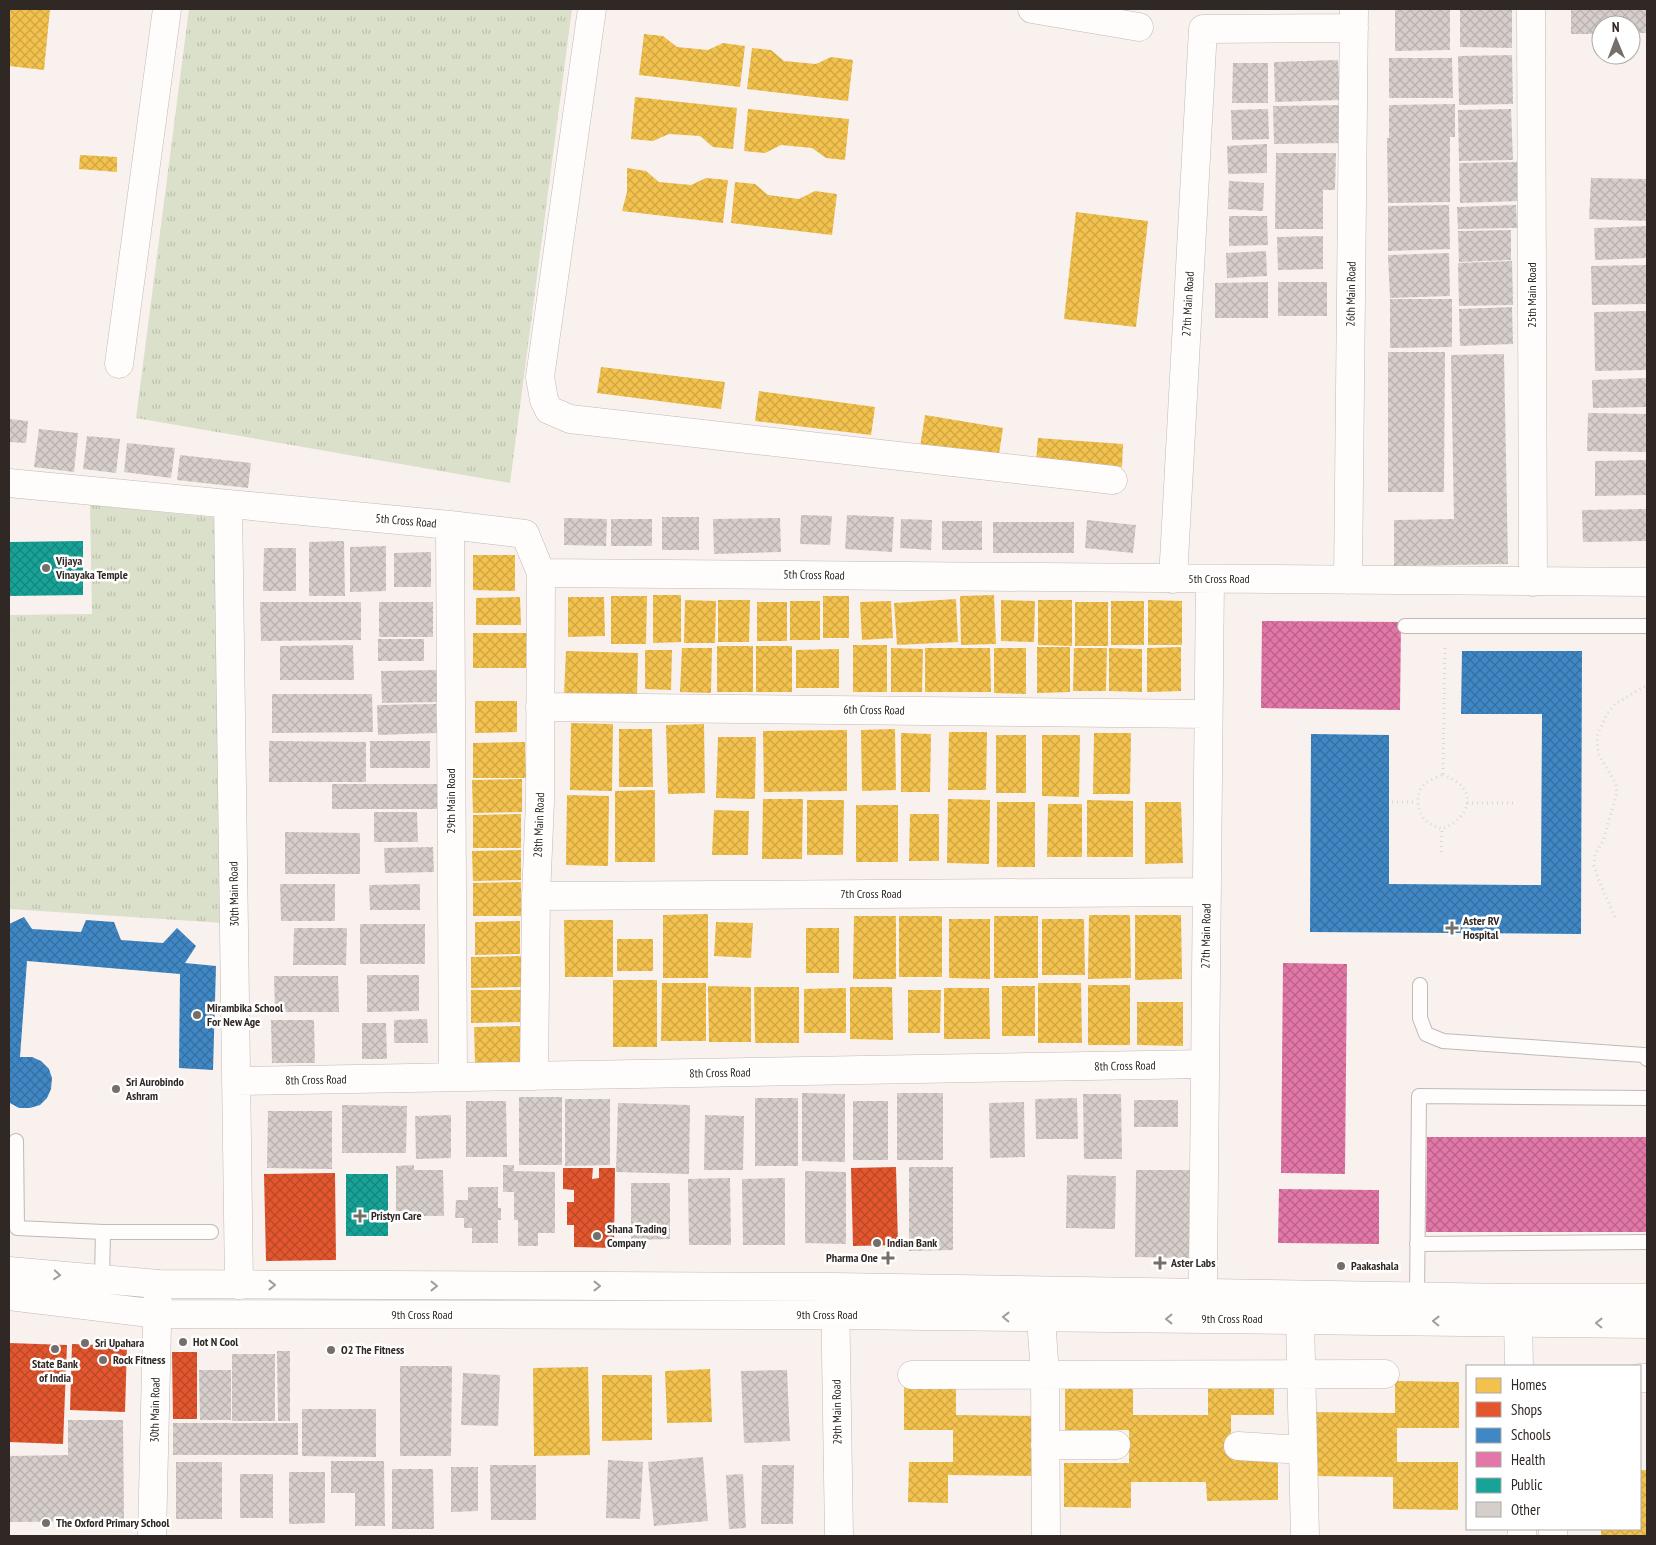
<svg xmlns="http://www.w3.org/2000/svg" width="1656" height="1545" font-family="'PT Sans Narrow',sans-serif">
<style>
.park{fill:url(#park-tufts)}
.homes{fill:url(#homes-cross-hatch)}
.shops{fill:url(#shops-cross-hatch)}
.schools{fill:url(#schools-cross-hatch)}
.health{fill:url(#health-cross-hatch)}
.public{fill:url(#public-cross-hatch)}
.building{fill:url(#building-cross-hatch)}
.lines{fill:none;stroke-linecap:round;stroke-linejoin:round}
.service-casing{stroke:#c0b9b6;stroke-width:16}
.minor-casing{stroke:#c0b9b6;stroke-width:29}
.tertiary-casing{stroke:#c0b9b6;stroke-width:29}
.secondary-casing{stroke:#c0b9b6;stroke-width:29}
.path{stroke:#dad8d7;stroke-width:3;stroke-dasharray:1 4;stroke-linecap:butt}
.service{stroke:#fefdfc;stroke-width:14}
.minor{stroke:#fefdfc;stroke-width:28}
.tertiary{stroke:#fefdfc;stroke-width:28}
.secondary{stroke:#fefdfc;stroke-width:28}
.oneway{stroke:#a19d9b}
.poi-dot{fill:#766e6b;stroke:#fff;stroke-width:2}
.labels{text-anchor:middle;stroke-width:5;stroke-linejoin:round;paint-order:stroke}
.street-label{font-size:12px;fill:#302824;stroke:#fff}
.poi-label{font-size:12px;font-weight:bold;fill:#302824;stroke:#fff;text-anchor:start}
</style>
<defs>
<pattern id="park-tufts" width="24" height="20" patternUnits="userSpaceOnUse" patternTransform="scale(1.25)"><rect width="24" height="20" fill="#dbe0ca"/><path d="M3 7l-1-3M5 7V3M7 7l1-3M15 17l-1-3M17 17v-4M19 17l1-3" fill="none" stroke="#bcc0ad"/></pattern>
<pattern id="homes-cross-hatch" width="8" height="8" patternUnits="userSpaceOnUse" patternTransform="scale(1.25)"><rect width="8" height="8" fill="#f2c14e"/><path d="M0 0l8 8M0 8l8-8" fill="none" stroke="#d0a644"/></pattern>
<pattern id="shops-cross-hatch" width="8" height="8" patternUnits="userSpaceOnUse" patternTransform="scale(1.25)"><rect width="8" height="8" fill="#e4572e"/><path d="M0 0l8 8M0 8l8-8" fill="none" stroke="#b94827"/></pattern>
<pattern id="schools-cross-hatch" width="8" height="8" patternUnits="userSpaceOnUse" patternTransform="scale(1.25)"><rect width="8" height="8" fill="#3f88c5"/><path d="M0 0l8 8M0 8l8-8" fill="none" stroke="#356fa0"/></pattern>
<pattern id="health-cross-hatch" width="8" height="8" patternUnits="userSpaceOnUse" patternTransform="scale(1.25)"><rect width="8" height="8" fill="#e377a8"/><path d="M0 0l8 8M0 8l8-8" fill="none" stroke="#b86289"/></pattern>
<pattern id="public-cross-hatch" width="8" height="8" patternUnits="userSpaceOnUse" patternTransform="scale(1.25)"><rect width="8" height="8" fill="#17a398"/><path d="M0 0l8 8M0 8l8-8" fill="none" stroke="#15857c"/></pattern>
<pattern id="building-cross-hatch" width="8" height="8" patternUnits="userSpaceOnUse" patternTransform="scale(1.25)"><rect width="8" height="8" fill="#d6ceca"/><path d="M0 0l8 8M0 8l8-8" fill="none" stroke="#b8b1ad"/></pattern>
</defs>
<rect width="100%" height="100%" fill="#f9f1ee"/>
<path class="park" d="M189 9H572L510 483 136 418Z
M90 505 220 518 224 923 9 909V615L92 614Z"/>
<path class="homes" d="M9 9H50L44 70 9 66Z
M644 34 663 36 677 47 708 50 723 43 745 46 740 87 639 75Z
M752 48 771 50 784 61 816 64 831 57 853 60 848 101 747 89Z
M635 97 737 108 733 149 713 147 700 136 669 134 653 141 631 139Z
M748 109 849 119 845 160 826 158 812 148 781 145 765 153 744 151Z
M80 155 117 157V172L79 169Z
M627 168 646 171 659 182 691 185 706 178 728 180 723 223 622 211 627 192Z
M735 182 755 184 768 195 799 199 815 191 837 194 832 235 731 223Z
M1076 212 1148 221 1136 327 1064 319Z
M601 367 725 382 721 409 597 393Z
M759 391 875 407 871 435 755 421Z
M925 415 1003 428 998 460 920 447Z
M1038 438 1123 444 1122 467 1036 462Z
M473 555H515V591L473 590Z
M653 595H681V642L653 643Z
M994 595 996 644 961 645 960 596Z
M611 596H647L646 644H611Z
M823 596H849V638H823Z
M520 597 521 625H476V598Z
M568 597H604L605 636 568 637Z
M956 599 958 642 897 645 894 603Z
M685 600 716 601 715 643H684Z
M718 600H750L749 642H718Z
M1001 600 1035 601 1034 642 1001 641Z
M1038 600H1072V646L1038 645Z
M1148 600 1182 601V645H1148Z
M790 601H820V640H790Z
M891 601 893 638 862 640 860 602Z
M1111 601H1144V645H1111Z
M757 602H787V641H757Z
M1075 602H1108V646H1075Z
M473 633H533L534 668H473Z
M853 645H887V692H853Z
M717 646H753V692H717Z
M756 646H792V692H756Z
M1037 647H1070V692L1037 693Z
M1181 647V691L1147 692V648Z
M682 648H712L711 693 680 692Z
M891 648 923 649 922 692H891Z
M925 648H990L991 692H925Z
M994 648H1026V694L994 693Z
M1074 648H1107L1106 691H1073Z
M1109 648 1142 649V692L1109 691Z
M839 649V688H796V650Z
M645 650H672L671 690 645 689Z
M566 651 638 653 637 697 564 694Z
M475 701H517V732L475 733Z
M571 723 613 724 612 791 570 790Z
M704 724 705 793 668 794 666 725Z
M619 729H652L653 787H619Z
M895 729 896 790 862 791 861 730Z
M847 730V791L764 792 763 731Z
M949 732H987L986 790H948Z
M901 733 931 734 930 792H901Z
M1094 733H1131L1130 794H1093Z
M996 735H1026V793H996Z
M1042 735H1080L1079 797 1042 796Z
M718 737H756L755 799 716 798Z
M525 742 526 778H473V743Z
M522 779V812L473 813 472 780Z
M655 790V862H615V791Z
M567 795 609 796 608 866 566 865Z
M763 799H803L802 859H762Z
M948 799 990 800 989 864 947 863Z
M807 800H844L843 855H807Z
M1087 800 1133 801V857H1087Z
M997 802H1035V867H997Z
M1145 802H1181L1183 863 1145 864Z
M1048 804H1082V857H1047Z
M856 805H898V862H856Z
M714 810 749 811 748 855H712Z
M521 814V848H473V815Z
M910 814H939V861H909Z
M521 850V880L473 881 472 851Z
M521 882V916H473V883Z
M708 914V978H663V915Z
M1089 915H1130L1131 978 1088 979Z
M1135 915H1181L1182 979 1135 980Z
M854 916H896V979H853Z
M899 916H942V977H899Z
M994 916H1038V978H994Z
M949 919H990V979L949 978Z
M1042 919H1084L1085 975H1042Z
M564 920H613V977H565Z
M520 921V954L475 955V922Z
M716 922 753 923 751 958 714 956Z
M806 928H839V973H806Z
M617 939H653V971H617Z
M521 956V987L471 988V957Z
M613 980H657V1047H613Z
M662 983H706V1041H661Z
M1038 983H1081L1082 1043H1038Z
M1088 985H1130V1045H1088Z
M708 986 751 987V1042H709Z
M1002 986H1035V1036H1002Z
M754 987H799V1043H755Z
M850 987H892L893 1040 850 1039Z
M846 988V1033H804V989Z
M944 988H989L990 1039H944Z
M471 990H521L522 1022 471 1023Z
M908 990H941L940 1033H908Z
M1137 1002H1183V1046L1137 1045Z
M522 1026 523 1062 475 1063 474 1027Z
M588 1367 590 1455 534 1456 533 1368Z
M710 1369 712 1422 667 1423 665 1371Z
M602 1375H652V1440L602 1441Z
M904 1381H956V1415L1040 1416 1039 1476 948 1475V1503L908 1502 909 1462H953V1430H904Z
M1395 1381 1459 1382V1428H1397V1462H1458V1510L1393 1509V1477L1308 1476V1412L1395 1413Z
M1065 1382H1133V1415H1208V1383H1274V1415H1231V1454H1278V1500L1207 1501 1206 1482H1131V1508L1064 1507V1463H1129V1430H1065Z
M1640 1470H1647V1536H1601V1529H1640Z"/>
<path class="shops" d="M896 1167 898 1245 853 1246 851 1168Z
M563 1168H593L592 1179 599 1178V1168H615L614 1248 574 1247V1225H567V1202H574V1190L563 1189Z
M335 1173 336 1260 266 1261 264 1174Z
M9 1343 67 1345 63 1444 9 1442Z
M72 1344 127 1346 125 1412 70 1410Z
M172 1352H197V1419H173Z"/>
<path class="schools" d="M1462 651H1582L1581 934 1310 932 1311 734 1389 735V884L1541 885 1542 714H1461Z
M24 917 32 929 81 932 86 920 114 922 121 940 163 943 177 928 196 946 185 963 216 966 213 1070 179 1068 180 974 27 961 20 1057H32L41 1061 49 1069 52 1078 51 1089 47 1098 40 1105 30 1108H19L10 1103 9 924Z"/>
<path class="health" d="M1262 621 1401 622 1400 710 1261 708Z
M1283 963 1347 964 1345 1174 1281 1173Z
M1427 1137H1647V1232H1426Z
M1279 1189 1379 1190V1244L1278 1243Z"/>
<path class="public" d="M83 541V595L9 596V542Z
M346 1174H388V1236H346Z"/>
<path class="building" d="M1395 9H1450V50L1395 51Z
M1460 9H1512V48L1460 47Z
M1571 9H1647V33H1631V25H1601V34H1571Z
M1512 55 1513 104 1459 105 1458 56Z
M1389 58H1452L1453 98H1389Z
M1338 60 1340 100 1275 102 1274 62Z
M1233 63H1268V103H1232Z
M1455 104V137H1450V202L1388 203 1387 138H1389V105Z
M1345 105 1346 143 1274 144 1273 106Z
M1268 109 1269 139 1232 140 1231 110Z
M1511 109 1513 160 1459 161 1458 110Z
M1267 144V173L1228 174 1227 146Z
M1276 153H1336L1335 190H1323V229H1275Z
M1518 162 1519 201 1460 203 1459 163Z
M1591 178 1647 179V221L1589 219Z
M1229 181 1264 183 1263 211 1228 209Z
M1449 205 1450 249 1388 251V206Z
M1516 205 1517 228 1458 229 1457 207Z
M1229 216H1267L1268 245 1229 246Z
M1647 226V258L1595 260 1594 228Z
M1511 230V260L1459 262 1458 231Z
M1323 236V269L1278 270 1277 237Z
M1266 251 1267 276 1227 278 1226 253Z
M1449 253 1450 296 1390 298 1388 255Z
M1512 261 1513 305 1459 306 1458 263Z
M1647 265V304L1592 305 1591 266Z
M1268 282V318H1215V283Z
M1278 282H1327V316H1278Z
M1390 299H1452V347L1390 348Z
M1512 307 1513 344 1460 346 1459 309Z
M1647 311V370L1595 371 1594 312Z
M1388 352H1445L1444 492H1388Z
M1504 354 1508 564 1394 566V520L1454 519 1451 355Z
M1647 378V407L1593 408 1592 380Z
M1588 413 1647 414V452L1587 451Z
M9 419 28 421 26 443 9 442Z
M39 429 78 433 74 472 34 467Z
M87 436 120 439 116 473 83 469Z
M127 443 175 448 171 478 124 472Z
M180 455 251 463 248 488 177 480Z
M1647 460V495L1595 496V461Z
M1647 509V541L1583 542 1582 510Z
M801 515 832 516 830 545 800 544Z
M847 515 894 517 892 552 845 549Z
M662 517H699V550H662Z
M564 518 607 519 606 546 564 545Z
M780 518 781 552 714 554 713 519Z
M611 519H652V546H611Z
M901 519 932 520 931 550 900 548Z
M1087 520 1136 525 1133 553 1085 548Z
M942 521H982V550H942Z
M993 522H1074V553H993Z
M344 541 345 596H309V542Z
M386 546V591L350 592V547Z
M264 548H296V591H263Z
M431 552V587H394V553Z
M260 602H361V640L261 641Z
M379 602H433V637H379Z
M378 639H424V661H378Z
M353 645 354 680H280V646Z
M437 670 438 702 382 703 381 671Z
M272 694H372L373 732 272 733Z
M436 704 437 733 378 735 377 705Z
M269 741 366 742V782H269Z
M370 741H430V768H370Z
M332 784H439V809H332Z
M374 812H417L418 842H374Z
M285 832 360 833V874H285Z
M433 847 434 872 385 873 384 848Z
M280 884H335V921H281Z
M420 884V910H370L369 885Z
M360 924H425V964H360Z
M294 928H347L346 965H293Z
M367 975H419V1011L367 1012Z
M274 976H338L339 1012H275Z
M427 1019 428 1043H394V1020Z
M271 1020H314L315 1063H272Z
M362 1023H386L387 1059H362Z
M802 1093 845 1094V1162L802 1161Z
M897 1093H943V1160H897Z
M1083 1094H1121L1122 1159H1084Z
M519 1097H562V1165H519Z
M755 1098H798V1166H755Z
M1077 1098 1078 1139H1036L1035 1099Z
M565 1099H610V1165L565 1166Z
M1134 1100H1178V1127H1134Z
M466 1101H506L507 1157H466Z
M853 1101H888V1160H853Z
M1024 1102 1025 1157 990 1158 989 1103Z
M618 1103 690 1105 689 1174 616 1172Z
M342 1105 407 1106 406 1153H342Z
M268 1111H332V1169L267 1168Z
M451 1115V1158L416 1159 415 1116Z
M705 1115 744 1116 743 1170H704Z
M414 1165V1170H443L444 1216H412V1211H396V1166Z
M503 1165H514V1171L555 1172V1233H538V1246H518V1220H514V1192H503Z
M909 1167H953V1250L909 1251Z
M1136 1170H1190L1189 1258 1135 1257Z
M805 1171 846 1172V1244L805 1243Z
M1067 1175 1116 1176 1115 1229 1066 1228Z
M730 1178 731 1245H689L688 1179Z
M785 1178V1245H743L742 1179Z
M631 1183H670V1239L631 1240Z
M468 1187H498V1208H501V1220H498V1243H472V1228H464V1218H455L456 1200H468Z
M277 1351H290V1421H278Z
M232 1354H275V1421H232Z
M400 1366H452L451 1456H400Z
M199 1370H231V1420H200Z
M787 1370 790 1441 744 1443 741 1371Z
M463 1373 500 1375 498 1426 461 1425Z
M302 1409H376V1457L302 1456Z
M68 1420H123L124 1521 9 1522V1456L68 1455Z
M173 1423H298V1455H173Z
M703 1457 708 1521 654 1526 648 1462Z
M608 1460 643 1462 640 1519 606 1518Z
M331 1461H384L385 1526H355V1493H331Z
M176 1462H222V1519H176Z
M490 1465H536V1520H491Z
M762 1465H794L793 1524H761Z
M451 1467H478V1511L451 1512Z
M392 1469H433L434 1529H392Z
M289 1472H325V1523L289 1524Z
M240 1474H273V1518H240Z
M743 1474 746 1528 729 1529 726 1475Z"/>
<g class="lines">
<defs>
<path id="service" d="M1405 626H1647
M1420 985V1018L1426 1034 1443 1041 1644 1055 1647 1059
M16 1141 17 1228 103 1232H211
M1417 1244 1647 1242
M102 1279 103 1232
M1417 1297 1419 1096 1647 1098"/>
<path id="minor" d="M592 9 540 377 544 400 549 410 570 419 1113 480
M1032 9 1139 27
M1531 9 1533 582
M119 364 167 9
M9 483 450 525 525 534 541 573 1647 582
M228 504 239 1285
M450 525 453 1077
M1173 579 1203 29 1354 28
M1348 580 1354 9
M540 707 1208 714
M536 896 1206 892
M534 1076 536 896 540 802 541 573
M236 1081 1205 1064
M835 1291 839 1536
M1204 1317 1203 1274 1210 579
M1041 1318 1045 1375 1046 1536
M1300 1319 1305 1536
M912 1375 1385 1374
M1640 1378H1647
M1045 1445H1116
M1238 1446 1303 1450
M1553 1529V1536
M152 1536 158 1284"/>
<path id="tertiary" d="M1518 1322 1519 1366
M1522 1529V1536"/>
<path id="secondary" d="M9 1271 158 1284 835 1287 1511 1298H1647
M9 1296 158 1314 835 1315 1647 1324"/>
</defs>
<use href="#service" class="service-casing"/>
<use href="#minor" class="minor-casing"/>
<use href="#tertiary" class="tertiary-casing"/>
<use href="#secondary" class="secondary-casing"/>
<path class="path" d="M1443 774C1448 777 1453 779 1457 782 1479 799 1462 822 1442 829 1436 827 1429 824 1425 820 1416 810 1415 792 1425 784 1430 780 1438 777 1443 774Z
M1443 774 1445 646
M1392 802H1417
M1467 803H1513
M1441 852 1442 829
M1615 917 1599 881 1594 866 1595 854 1603 841 1617 793 1616 784 1598 753 1597 736 1607 714 1615 704 1647 685"/>
<use href="#service" class="service"/>
<use href="#minor" class="minor"/>
<use href="#tertiary" class="tertiary"/>
<use href="#secondary" class="secondary"/>
</g>
<defs><path id="oneway-chevron" d="M-2-3.5L2.5 0L-2 3.5" fill="none" stroke-width="1.6" stroke-linecap="round" stroke-linejoin="round" transform="scale(1.25)"/></defs>
<g class="oneway">
<use href="#oneway-chevron" transform="translate(57 1275) rotate(5)"/>
<use href="#oneway-chevron" transform="translate(272 1285)"/>
<use href="#oneway-chevron" transform="translate(434 1286)"/>
<use href="#oneway-chevron" transform="translate(597 1286)"/>
<use href="#oneway-chevron" transform="translate(1006 1317) rotate(-179)"/>
<use href="#oneway-chevron" transform="translate(1169 1319) rotate(-180)"/>
<use href="#oneway-chevron" transform="translate(1436 1321) rotate(-179)"/>
<use href="#oneway-chevron" transform="translate(1599 1323) rotate(-179)"/>
</g>
<g class="poi-dot">
<circle cx="46" cy="568" r="5"/>
<path d="M1449.5 920.5h5v5h5v5h-5v5h-5v-5h-5v-5h5z"/>
<circle cx="197" cy="1015" r="5"/>
<circle cx="116" cy="1089" r="5"/>
<path d="M357.5 1208.5h5v5h5v5h-5v5h-5v-5h-5v-5h5z"/>
<circle cx="597" cy="1236" r="5"/>
<circle cx="877" cy="1243" r="5"/>
<path d="M885.5 1250.5h5v5h5v5h-5v5h-5v-5h-5v-5h5z"/>
<path d="M1157.5 1255.5h5v5h5v5h-5v5h-5v-5h-5v-5h5z"/>
<circle cx="1341" cy="1266" r="5"/>
<circle cx="183" cy="1342" r="5"/>
<circle cx="85" cy="1343" r="5"/>
<circle cx="55" cy="1349" r="5"/>
<circle cx="331" cy="1350" r="5"/>
<circle cx="103" cy="1360" r="5"/>
<circle cx="46" cy="1523" r="5"/>
</g>
<g class="labels">
<g class="street-label">
<text transform="translate(1351 294) rotate(-89)" y="4">26th Main Road</text>
<text transform="translate(1532 295) rotate(-90)" y="4">25th Main Road</text>
<text transform="translate(1188 304) rotate(-87)" y="4">27th Main Road</text>
<text transform="translate(406 521) rotate(5)" y="4">5th Cross Road</text>
<text transform="translate(814 575) rotate(1)" y="4">5th Cross Road</text>
<text x="1219" y="583">5th Cross Road</text>
<text transform="translate(874 710) rotate(1)" y="4">6th Cross Road</text>
<text transform="translate(451 801) rotate(-90)" y="4">29th Main Road</text>
<text transform="translate(539 825) rotate(-88)" y="4">28th Main Road</text>
<text transform="translate(234 894) rotate(-91)" y="4">30th Main Road</text>
<text x="871" y="898">7th Cross Road</text>
<text transform="translate(1206 936) rotate(-89)" y="4">27th Main Road</text>
<text transform="translate(1125 1066) rotate(-1)" y="4">8th Cross Road</text>
<text transform="translate(720 1073) rotate(-1)" y="4">8th Cross Road</text>
<text transform="translate(316 1080) rotate(-1)" y="4">8th Cross Road</text>
<text x="422" y="1319">9th Cross Road</text>
<text x="827" y="1319">9th Cross Road</text>
<text x="1232" y="1323">9th Cross Road</text>
<text transform="translate(155 1410) rotate(-89)" y="4">30th Main Road</text>
<text transform="translate(837 1412) rotate(-91)" y="4">29th Main Road</text>
</g>
<g class="poi-label">
<text x="56" y="565">Vijaya<tspan x="56" dy="14">Vinayaka Temple</tspan></text>
<text x="1463" y="925">Aster RV<tspan x="1463" dy="14">Hospital</tspan></text>
<text x="207" y="1012">Mirambika School<tspan x="207" dy="14">For New Age</tspan></text>
<text x="126" y="1086">Sri Aurobindo<tspan x="126" dy="14">Ashram</tspan></text>
<text x="371" y="1220">Pristyn Care</text>
<text x="607" y="1233">Shana Trading<tspan x="607" dy="14">Company</tspan></text>
<text x="887" y="1247">Indian Bank</text>
<text x="878" y="1262" text-anchor="end">Pharma One</text>
<text x="1171" y="1267">Aster Labs</text>
<text x="1351" y="1270">Paakashala</text>
<text x="193" y="1346">Hot N Cool</text>
<text x="95" y="1347">Sri Upahara</text>
<text x="341" y="1354">O2 The Fitness</text>
<text x="113" y="1364">Rock Fitness</text>
<text x="55" y="1368" text-anchor="middle">State Bank<tspan x="55" dy="14">of India</tspan></text>
<text x="56" y="1527">The Oxford Primary School</text>
</g>
</g>
<rect width="1656" height="1545" fill="none" stroke="#302824" stroke-width="20"/>
<rect x="1466" y="1365" width="175" height="165" fill="#ffffff" stroke="#aca9a7"/>
<rect x="1476" y="1378" width="25" height="15" fill="#f2c14e" stroke="#aca9a7"/>
<text x="1511" y="1390" font-size="15" fill="#302824">Homes</text>
<rect x="1476" y="1402" width="25" height="15" fill="#e4572e" stroke="#aca9a7"/>
<text x="1511" y="1415" font-size="15" fill="#302824">Shops</text>
<rect x="1476" y="1428" width="25" height="15" fill="#3f88c5" stroke="#aca9a7"/>
<text x="1511" y="1440" font-size="15" fill="#302824">Schools</text>
<rect x="1476" y="1452" width="25" height="15" fill="#e377a8" stroke="#aca9a7"/>
<text x="1511" y="1465" font-size="15" fill="#302824">Health</text>
<rect x="1476" y="1478" width="25" height="15" fill="#17a398" stroke="#aca9a7"/>
<text x="1511" y="1490" font-size="15" fill="#302824">Public</text>
<rect x="1476" y="1502" width="25" height="15" fill="#d6ceca" stroke="#aca9a7"/>
<text x="1511" y="1515" font-size="15" fill="#302824">Other</text>
<g transform="translate(1616 40) rotate(359)"><circle r="24" fill="#ffffff" stroke="#aca9a7"/>
<path d="M0-4L9 19L0 12L-9 19Z" fill="#766e6b"/>
<text y="-8" font-size="14" font-weight="bold" text-anchor="middle" fill="#302824">N</text>
</g>
</svg>
